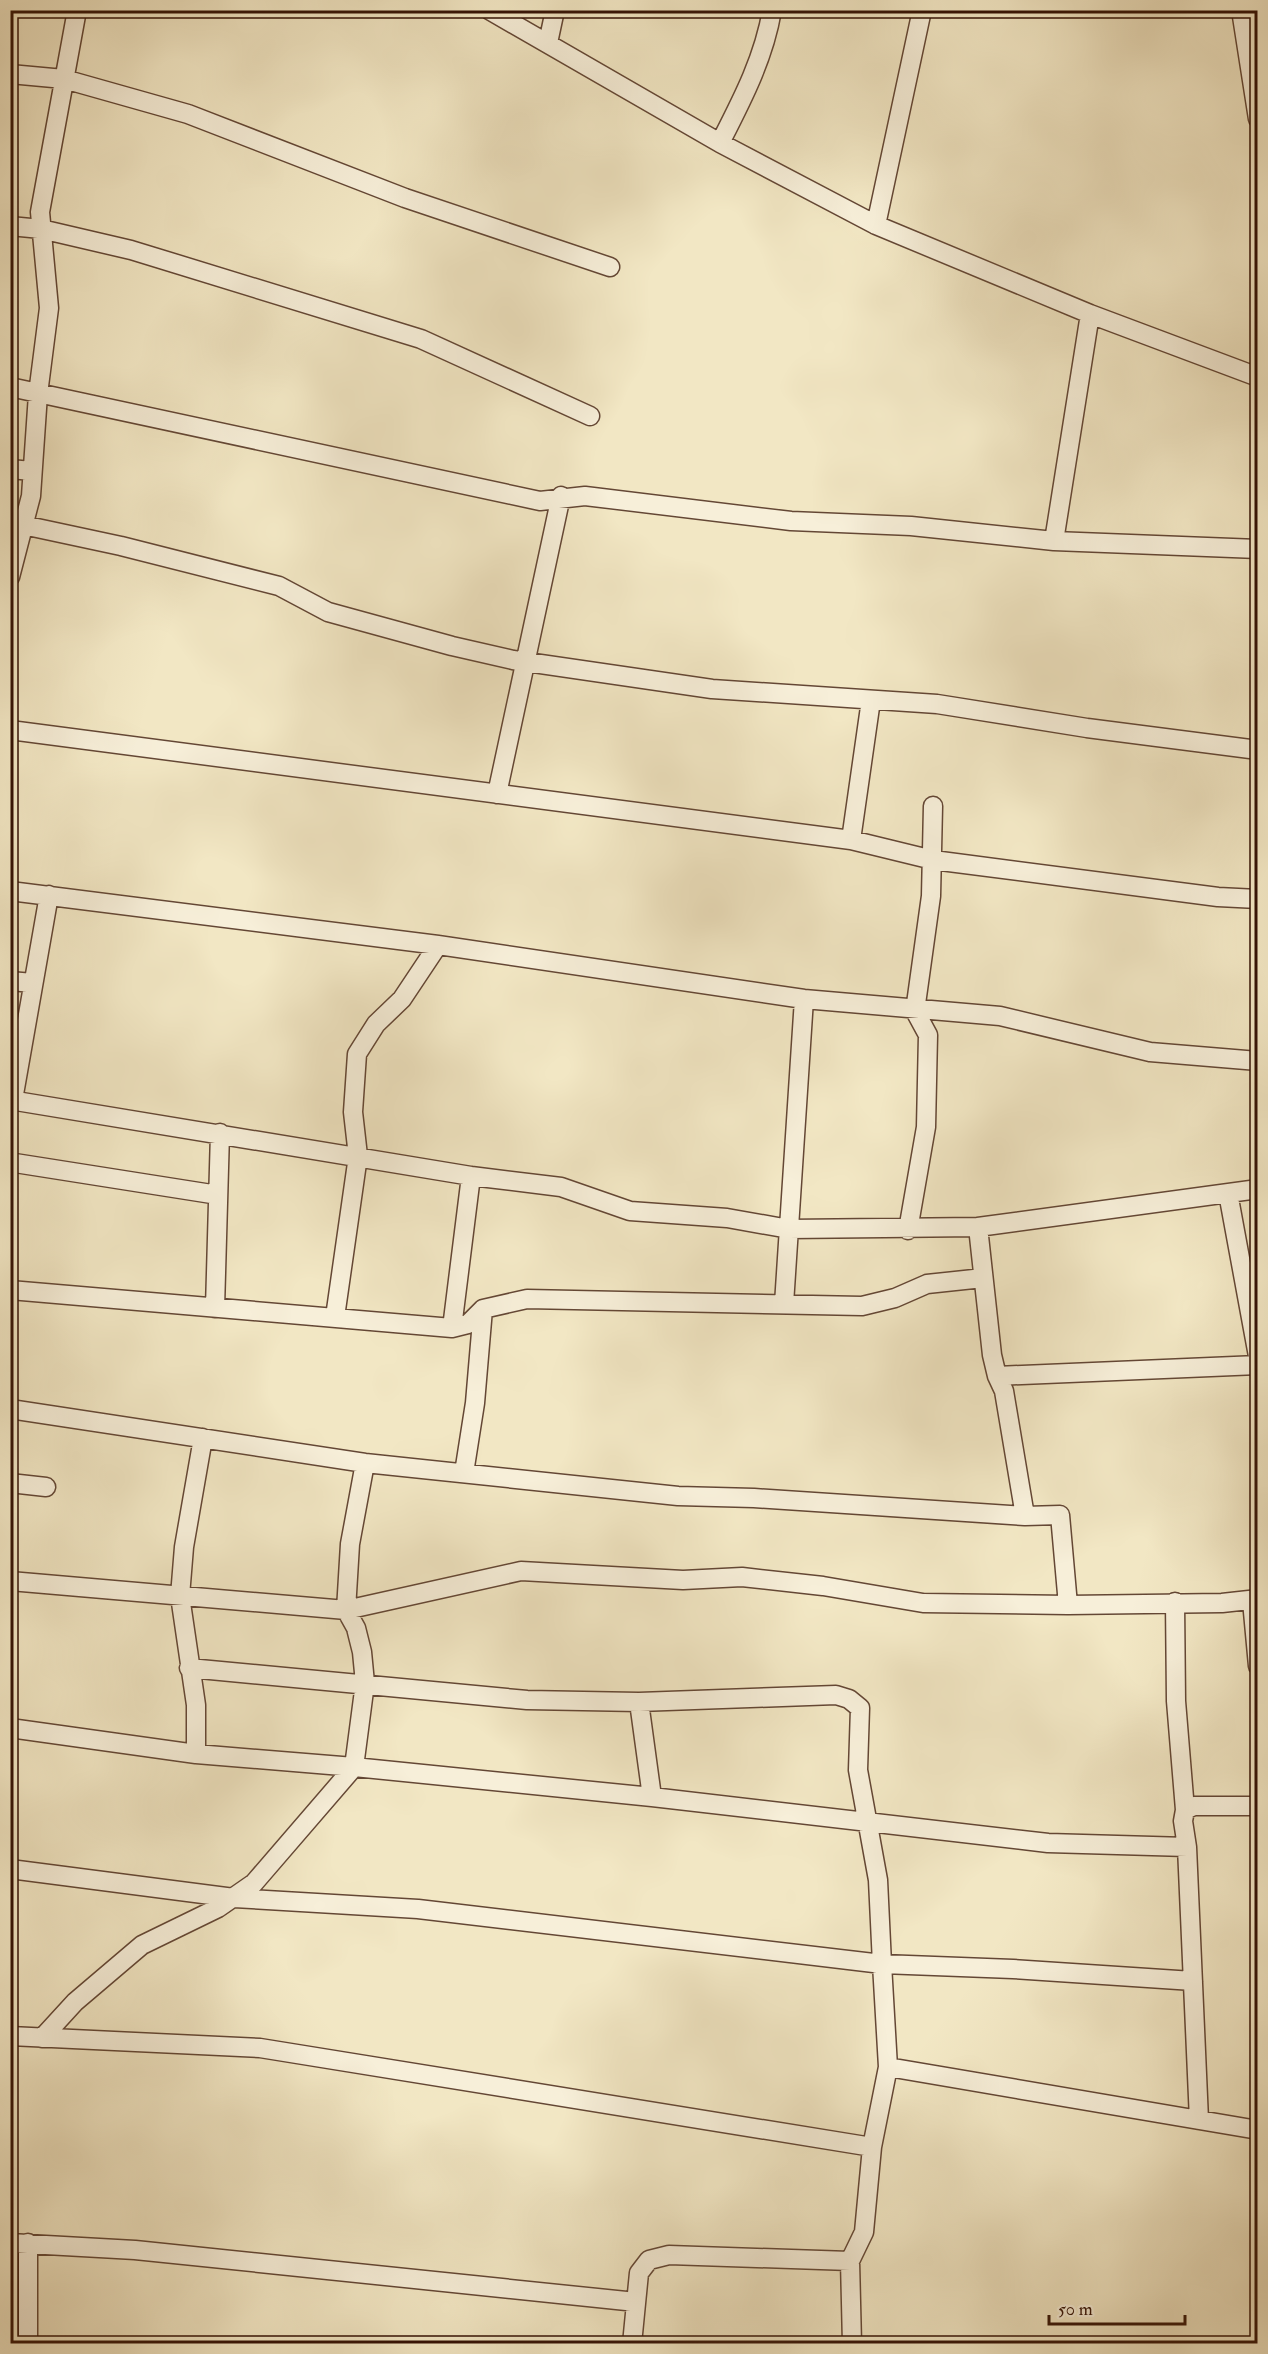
<svg xmlns="http://www.w3.org/2000/svg" width="1268" height="2354" font-family="'IM FELL Double Pica',serif">
<style>
.lines{fill:none;stroke-linecap:round;stroke-linejoin:round}
.minor-casing{stroke:#644735;stroke-width:21}
.minor{stroke:#f7efd9;stroke-width:18}
</style>
<rect width="100%" height="100%" fill="#f2e7c4"/>
<filter id="stains"><feTurbulence type="fractalNoise" baseFrequency=".00333" numOctaves="4"/><feColorMatrix values="0 0 0 0 .2 0 0 0 0 .09 0 0 0 0 .02 0 0 0 .5 -.17"/></filter>
<radialGradient id="worn" r=".72"><stop offset=".6" stop-color="#630" stop-opacity="0"/><stop offset="1" stop-color="#630" stop-opacity=".3"/></radialGradient>
<g class="lines">
<defs>
<path id="minor" d="M489 10 720 143 876 225 1090 314 1258 377
M1241 10 1258 119
M548 43 555 10
M10 74 64 79 188 114 405 198 610 267
M720 143C742 100 764 58 772 10
M876 225 922 10
M10 226 41 229 131 250 421 339 590 416
M10 387 540 501 585 496 791 521 911 526 1054 541 1258 549
M10 469 32 471
M23 525 121 546 279 586 328 612 452 646 513 660 712 689 937 704 1087 728 1258 750
M1054 541 1090 314
M10 577 31 496 38 394 49 308 40 212 77 10
M10 730 851 840 933 860 1218 897 1258 899
M497 794 561 496
M851 840 871 700
M10 891 438 945 804 999 1000 1016 1150 1052 1258 1061
M10 981 33 983
M10 1100 471 1176 561 1187 630 1211 727 1218 789 1229 978 1227
M13 1100 49 895
M10 1166 15 1163 218 1195
M1228 1193 1258 1356
M908 1230 926 1127 928 1035 915 1011 931 896 933 806
M10 1290 452 1328 468 1324 483 1309 527 1299 862 1306 895 1298 927 1284 983 1278
M784 1304 804 999
M215 1308 220 1133
M335 1317 358 1156 353 1112 357 1054 376 1024 402 999 438 945
M452 1328 471 1176
M997 1376 1258 1365
M10 1409 365 1463 678 1496 754 1498 1025 1516 1060 1515 1068 1605 1222 1603 1258 1599
M464 1473 475 1403 483 1309
M10 1483 46 1487
M1025 1516 1004 1391 997 1376 992 1355 978 1227 1258 1189
M10 1581 346 1610 521 1571 683 1580 742 1577 823 1586 923 1603 1068 1605
M1252 1601 1258 1666
M1175 1602 1176 1701 1185 1810
M639 1702 652 1797
M10 1728 196 1754 354 1767 652 1797 1048 1843 1187 1847 1183 1821 1185 1810 1194 1806H1258
M196 1754V1705L180 1596 184 1547 203 1438
M1187 1847 1199 2120
M10 1869 234 1898 418 1909 882 1964 878 1880 858 1770 860 1708 849 1699 836 1695 639 1702 527 1700 189 1668
M10 2036 260 2048 872 2147
M42 2038 75 2002 142 1945 218 1908 254 1883 354 1767 365 1683 362 1652 356 1628 346 1610 350 1544 365 1463
M888 2067 1258 2130
M10 2243 135 2250 636 2302
M28 2344V2243
M632 2344 639 2273 649 2260 669 2255 850 2261
M852 2344 850 2261 864 2232 872 2147 888 2067 882 1964 1013 1969 1193 1981"/>
</defs>
<use href="#minor" class="minor-casing"/>
<use href="#minor" class="minor"/>
</g>
<rect width="1268" height="2354" fill="none" stroke="#f2e7c4" stroke-width="36"/>
<rect x="12" y="12" width="1244" height="2330" fill="none" stroke="#341205" stroke-width="3"/>
<rect x="18" y="18" width="1232" height="2318" fill="none" stroke="#341205" stroke-width="1.5"/>
<path d="M1049 2315v9h136v-9" fill="none" stroke="#341205" stroke-width="3"/>
<text x="1058" y="2315" font-size="18" fill="#341205" stroke="#f7efd9" stroke-width="4.5" paint-order="stroke">50 m</text>
<rect width="100%" height="100%" filter="url(#stains)"/>
<rect width="100%" height="100%" fill="url(#worn)"/>
</svg>
